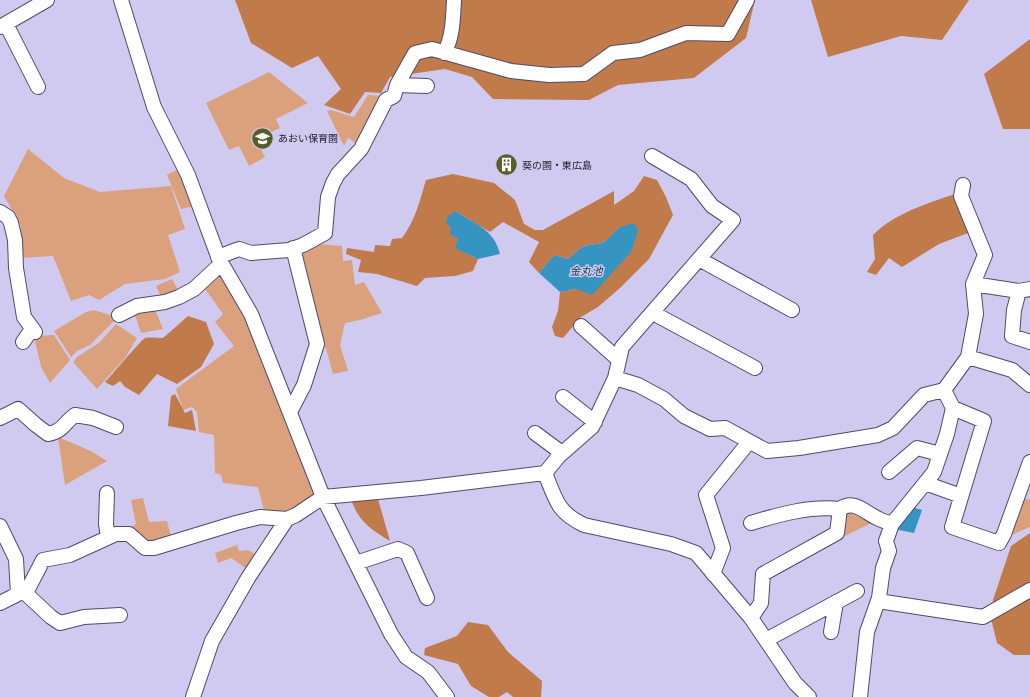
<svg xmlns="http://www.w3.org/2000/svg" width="1030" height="697" font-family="'Titillium Web','Noto Sans JP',sans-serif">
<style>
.green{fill:#dba17c}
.forest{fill:#c17a49}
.water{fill:#3694c2}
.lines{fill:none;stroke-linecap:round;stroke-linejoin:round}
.minor-casing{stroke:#504a6a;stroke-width:16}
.minor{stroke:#fff;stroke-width:14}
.labels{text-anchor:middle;stroke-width:3;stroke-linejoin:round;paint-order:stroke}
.poi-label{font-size:10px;fill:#201d2b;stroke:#d1caf0;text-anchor:start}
.water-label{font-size:11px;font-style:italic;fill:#123a4e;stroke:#d1caf0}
</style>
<rect width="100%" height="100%" fill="#d1caf0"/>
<path class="green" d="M269 72 308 103 276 119 280 128 265 135 269 143 261 149 265 157 249 166 239 146 229 150 206 103Z
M368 95 384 96 358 144 348 138 344 146 327 111 331 110 354 117Z
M28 149 64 178 100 192 171 186 185 229 168 235 180 272 165 279 125 284 99 300 89 295 71 301 53 256 20 258 21 226 4 196Z
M180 168 195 206 181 209 167 175Z
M317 244 342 246 343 261 352 260 355 285 364 282 382 313 360 320 345 323 340 345 348 371 333 374 326 348 323 347 302 254Z
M220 268 249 314 318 494 285 514H265L258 487 223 483 221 475 215 473 214 435 199 432 197 412 192 407 183 410 176 389 234 346 215 322 223 314 203 286Z
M172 279 179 292 162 299 156 286Z
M154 307 163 329 141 333 134 312Z
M94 310 113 316 114 321 90 345 77 351 71 357 54 331 86 312Z
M116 324 137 338 125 358 97 389 73 362 77 357 99 343Z
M54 335 70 360 50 383 41 367 35 341 38 336Z
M58 437 91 451 107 461 65 485Z
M143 498 149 522 167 521 172 541 144 546 131 527 136 524 131 500Z
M1022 498 1030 500V527L1007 537Z
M848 508 873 522 845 536 842 514Z
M237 545 239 551 248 550 255 554 247 569 231 558 218 563 215 553Z"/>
<path class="forest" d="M235 0H755L746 38 694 78 618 85 589 100 493 99 472 77 445 69 390 77 381 93 365 92 350 114 324 105 341 89 318 56 292 68 251 43Z
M811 0H969L942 40 901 36 828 57Z
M1030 39V129H1003L984 74Z
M453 174 494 183 515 200 524 224 535 230H543L614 191V205L634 191 644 176 657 180 666 197 673 215 649 259 620 288 598 307 581 317 563 338 555 336 552 327 558 311 560 292 576 289 620 227 603 243 583 246 568 259 554 255 539 273 529 262 539 242 503 222 490 232 455 211 451 234 458 239 456 248 478 259 473 271 455 276 425 278 417 286 377 274 358 272 361 260 346 254 347 248 374 252 375 245 390 246 392 239 402 238C415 221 420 200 426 180Z
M958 193 968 233 939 244 902 267 889 258 876 275 867 272 875 259 873 235C895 213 928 203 958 193Z
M188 316 206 322 214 344 201 367 177 384 157 374 139 395 125 387 120 381 113 386 105 382C111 376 141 340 145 338 150 337 158 338 163 338Z
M175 394 185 413 192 410 196 431 168 426 171 396Z
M378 499 390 541C372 530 360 523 352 502Z
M1030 533V655H1014L997 643 991 619 993 600 1011 546Z
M468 622 488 625 508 652 542 681 541 697H513L507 692 499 697H489L471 686 458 664 424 655 425 648 457 636Z"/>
<path class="water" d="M455 211C475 224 494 229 500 254L478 259 455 248 458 239 450 234 451 227 446 224 448 216Z
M634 223 638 231 631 252 592 295 576 289 560 292 539 273 554 255 568 259 583 246 603 243 620 227Z
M911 507 922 510 914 533 894 529Z"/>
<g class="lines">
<defs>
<path id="minor" d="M121 0 154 107 188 175 219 259 251 314 323 497 391 634 406 657 428 672 447 697
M6 24 38 87
M0 27 47 0
M444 53C453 38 453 17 454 0
M397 85 415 53 432 49 511 71 549 75 584 74 613 53 640 50 686 33 728 34 747 0
M0 212 8 217 11 223 15 240 16 268 24 317 35 332
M218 257 239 249 251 253 289 250 303 245 325 233 328 197 333 183 338 174 361 149 386 100 394 96 397 85 427 86
M699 259 792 310
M973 284 1019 291 1030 289
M1019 291 1014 310 1012 336 1030 342
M653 313 755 368
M119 315 137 306 165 302 179 297 194 289 221 264
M581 326 619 360
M23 342 32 329
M968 357 1012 370 1030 385
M615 378 638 385 664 399 684 416 710 429 725 428 767 451 799 448 878 435 893 428 924 395 944 390 968 357 976 314 973 284 985 255 961 196 963 185
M563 397 595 422
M953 408 984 421 952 527 999 543 1004 534 1030 462
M290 412 304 385 317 344 293 248
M0 418 18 409 36 425 48 434C62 432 65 422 75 415L93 418 116 427
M535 433 562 453
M889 472 917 448 940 454
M545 473C556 500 557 512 584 525L671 544 696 553 751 618 795 683 809 697
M925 483 961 496
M107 493 106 524 108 537
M751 523C780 514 810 506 840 509
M0 526 16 559 18 594
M356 563 398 549 407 553 427 598
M713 574 723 548 706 495 749 442
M23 591 51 617 60 623 84 617 120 615
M878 601 983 617 1030 590
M0 603 28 589 43 560 70 555 116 534H129L145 548H154L236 523 260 517 287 519
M751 618 761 603 763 574 837 533 840 509C854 499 864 512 877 518 882 521 887 522 892 524
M831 632 836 602
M766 640 857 591
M193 697 212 641 248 578 287 519 296 515 323 497 421 488 545 473 559 456 592 427 615 378 622 347 733 220 712 206 691 179 652 156
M860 697 867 632 879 598 883 568 889 551 886 541 892 524 934 472 947 434 953 408 944 390"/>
</defs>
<use href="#minor" class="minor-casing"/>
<use href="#minor" class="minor"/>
</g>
<defs>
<symbol id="school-disc" viewBox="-11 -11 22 22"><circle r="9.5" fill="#575c29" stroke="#d1caf0"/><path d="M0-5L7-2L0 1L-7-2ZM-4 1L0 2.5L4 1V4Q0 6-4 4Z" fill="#fff"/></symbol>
<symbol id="building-disc" viewBox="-11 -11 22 22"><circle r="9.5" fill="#575c29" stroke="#d1caf0"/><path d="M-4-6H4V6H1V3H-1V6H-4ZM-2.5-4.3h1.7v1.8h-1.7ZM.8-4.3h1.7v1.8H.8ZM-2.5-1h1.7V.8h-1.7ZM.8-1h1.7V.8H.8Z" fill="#fff"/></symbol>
</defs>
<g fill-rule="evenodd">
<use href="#school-disc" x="250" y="126" width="25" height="25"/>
<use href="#building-disc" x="494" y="152" width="25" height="25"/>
</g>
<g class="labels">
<g class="poi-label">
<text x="278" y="142">あおい保育園</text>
<text x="522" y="169">葵の園・東広島</text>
</g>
<g class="water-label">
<text x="586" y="275">金丸池</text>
</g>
</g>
</svg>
